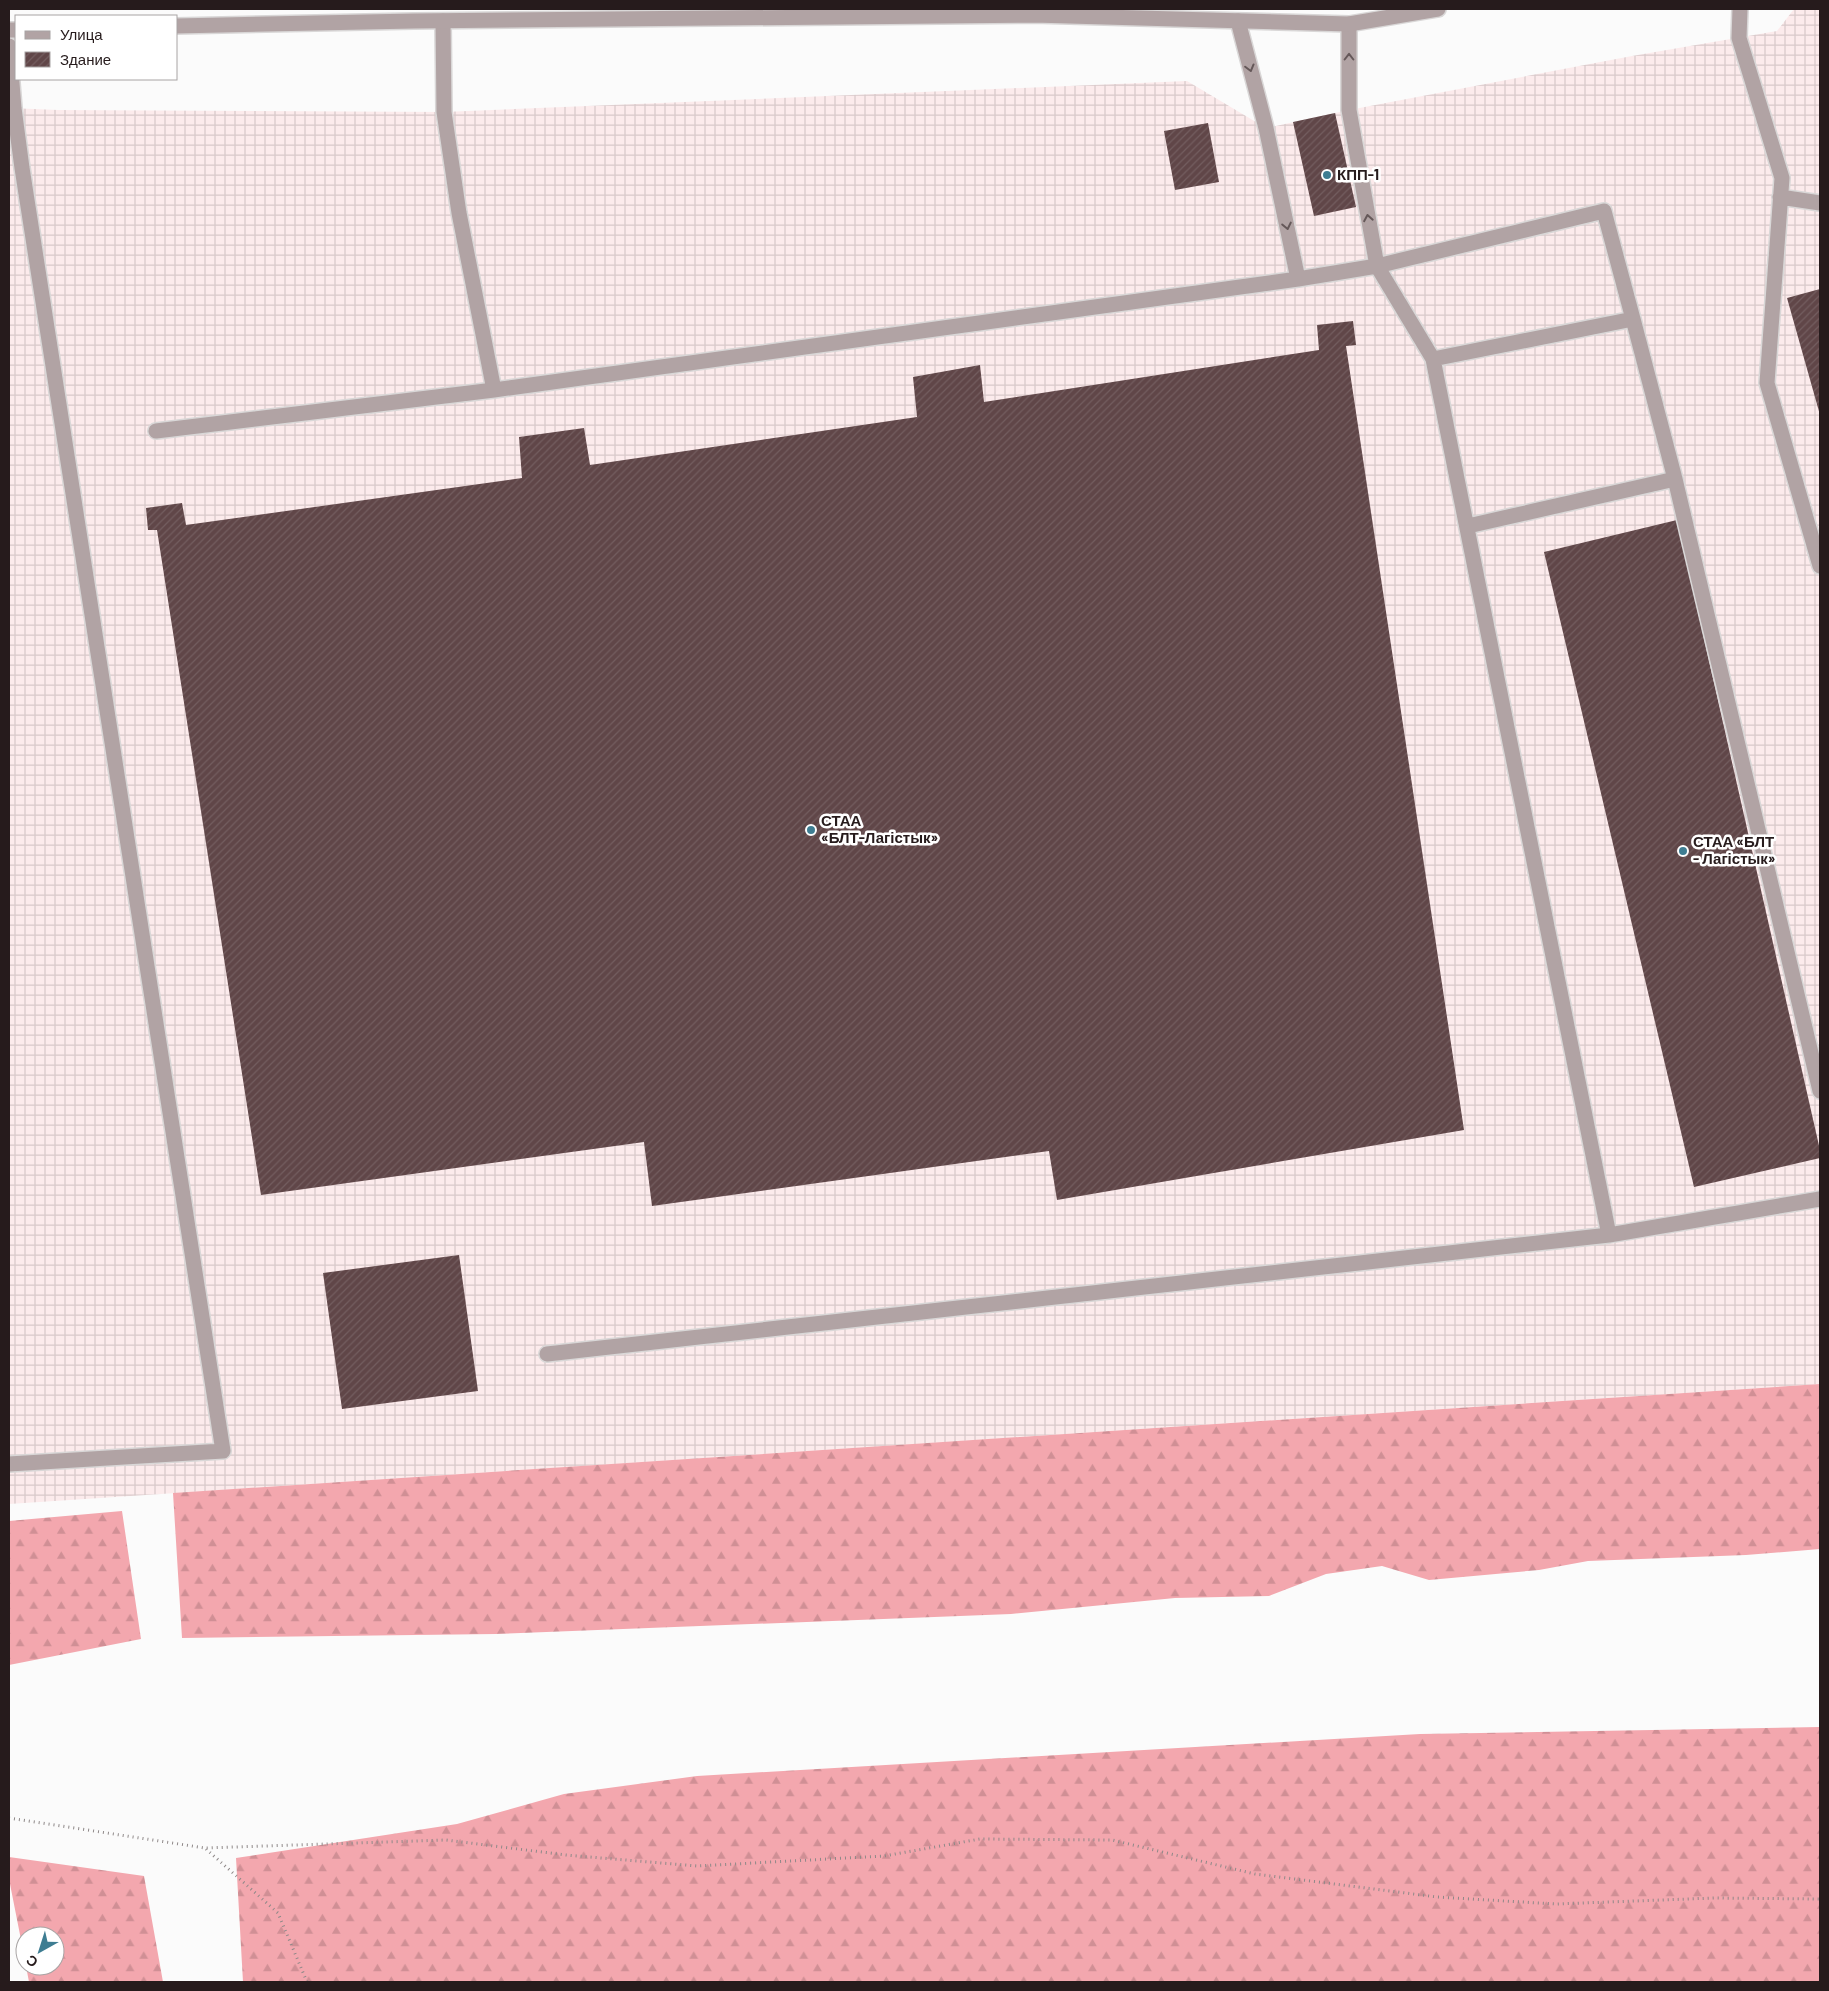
<svg xmlns="http://www.w3.org/2000/svg" width="1829" height="1991" font-family="Barlow,sans-serif">
<style>
.industrial{fill:url(#industrial-grid)}
.forest{fill:url(#forest-firs)}
.building{fill:url(#building-hatch)}
.lines{fill:none;stroke-linecap:round;stroke-linejoin:round}
.lane-casing{stroke:#d9d7d7;stroke-width:18}
.street-casing{stroke:#d9d7d7;stroke-width:18}
.path{stroke:#8e8888;stroke-width:3;stroke-dasharray:1 4;stroke-linecap:butt}
.lane{stroke:#b1a3a4;stroke-width:15}
.street{stroke:#b1a3a4;stroke-width:15}
.oneway{stroke:#655859}
.poi-dot{fill:#3e7d92;stroke:#fff;stroke-width:2}
.labels{text-anchor:middle;stroke-width:5;stroke-linejoin:round;paint-order:stroke}
.poi-label{font-size:15px;font-weight:bold;fill:#261b1c;stroke:#fff;text-anchor:start}
</style>
<defs>
<pattern id="industrial-grid" width="8" height="8" patternUnits="userSpaceOnUse" patternTransform="scale(1.25)"><rect width="8" height="8" fill="#fcebec"/><path d="M0 4h8M4 0v8" fill="none" stroke="#d8c9ca"/></pattern>
<pattern id="forest-firs" width="22" height="20" patternUnits="userSpaceOnUse" patternTransform="scale(1.25)"><rect width="22" height="20" fill="#f3a7ae"/><path d="M5 1l3.5 6h-7zM16 11l3.5 6h-7z" fill="#d08f95"/></pattern>
<pattern id="building-hatch" width="6" height="6" patternUnits="userSpaceOnUse" patternTransform="scale(1.25)"><rect width="6" height="6" fill="#604648"/><path d="M-1 1l2-2M0 6l6-6M5 7l2-2" fill="none" stroke="#735d5f"/></pattern>
</defs>
<rect width="100%" height="100%" fill="#fbfbfb"/>
<path class="industrial" d="M1794 9H1820V1384L9 1504V108L58 110 444 112 1187 81 1266 128 1349 110 1632 56 1777 31Z"/>
<path class="forest" d="M1820 1384V1549L1746 1555 1588 1561 1539 1570 1429 1580 1382 1566 1326 1574 1269 1596 1175 1598 1011 1614 496 1634 182 1638 173 1493Z
M122 1511 141 1639 9 1665V1521Z
M1820 1727V1982H243L236 1858 457 1824 564 1794 697 1776 1420 1734Z
M9 1857 144 1876 163 1982H29L26 1966H55V1936H25V1960L9 1879Z"/>
<path class="building" d="M1335 113 1356 207 1314 216 1293 122Z
M1208 123 1219 182 1175 190 1164 131Z
M1820 289V415L1787 298Z
M1353 321 1356 345 1346 346 1464 1130 1057 1200 1049 1151 652 1206 644 1142 261 1195 157 530H148L146 508 182 503 186 525 522 478 519 437 584 428 590 465 917 417 913 377 980 365 984 402 1319 350 1317 325Z
M1677 520 1820 1150V1158L1694 1187 1544 552Z
M459 1255 478 1391 342 1409 323 1273Z"/>
<g class="lines">
<defs>
<path id="lane" d="M1740 9 1739 38 1782 178 1767 383 1820 566
M443 21 444 112 459 213 494 390
M1238 21 1266 128 1298 279
M1349 24V110L1377 266 1433 359 1609 1235 1820 1199
M9 46 14 108 22 168 223 1451 9 1464
M1780 197 1820 203
M1433 359 1633 319 1675 479 1820 1091
M156 431 494 390 1298 279 1377 266 1604 211 1633 319
M1468 526 1675 479
M547 1354 1609 1235"/>
<path id="street" d="M176 26 414 21 1034 15 1349 24 1438 9
M9 30H16"/>
</defs>
<use href="#lane" class="lane-casing"/>
<use href="#street" class="street-casing"/>
<path class="path" d="M9 1818 205 1848 446 1840 566 1855 697 1866 884 1856 980 1839 1112 1840 1255 1874 1437 1897 1556 1904 1714 1898 1820 1899
M206 1849 278 1913 307 1982"/>
<use href="#lane" class="lane"/>
<use href="#street" class="street"/>
</g>
<defs><path id="oneway-chevron" d="M-2-3.5L2.5 0L-2 3.5" fill="none" stroke-width="1.6" stroke-linecap="round" stroke-linejoin="round" transform="scale(1.25)"/></defs>
<g class="oneway">
<use href="#oneway-chevron" transform="translate(1349 57) rotate(-90)"/>
<use href="#oneway-chevron" transform="translate(1250 68) rotate(75)"/>
<use href="#oneway-chevron" transform="translate(1368 218) rotate(-100)"/>
<use href="#oneway-chevron" transform="translate(1287 226) rotate(78)"/>
</g>
<g class="poi-dot">
<circle cx="1327" cy="175" r="5"/>
<circle cx="811" cy="830" r="5"/>
<circle cx="1683" cy="851" r="5"/>
</g>
<g class="labels">
<g class="poi-label">
<text x="1337" y="180">КПП-1</text>
<text x="821" y="826">СТАА<tspan x="821" dy="17">«БЛТ-Лагістык»</tspan></text>
<text x="1693" y="847">СТАА «БЛТ<tspan x="1693" dy="17">- Лагістык»</tspan></text>
</g>
</g>
<rect width="1829" height="1991" fill="none" stroke="#261b1c" stroke-width="20"/>
<rect x="15" y="15" width="162" height="65" fill="#ffffff" stroke="#a8a4a4"/>
<rect x="25" y="31" width="25" height="8" fill="#b1a3a4" stroke="#a8a4a4"/>
<text x="60" y="40" font-size="15" fill="#261b1c">Улица</text>
<rect x="25" y="52" width="25" height="15" fill="url(#building-hatch)" stroke="#a8a4a4"/>
<text x="60" y="65" font-size="15" fill="#261b1c">Здание</text>
<g transform="translate(40 1951) rotate(219)"><circle r="24" fill="#ffffff" stroke="#a8a4a4"/>
<path d="M0-4L9 19L0 12L-9 19Z" fill="#3e7d92"/>
<text y="-8" font-size="14" font-weight="bold" text-anchor="middle" fill="#261b1c">С</text>
</g>
</svg>
